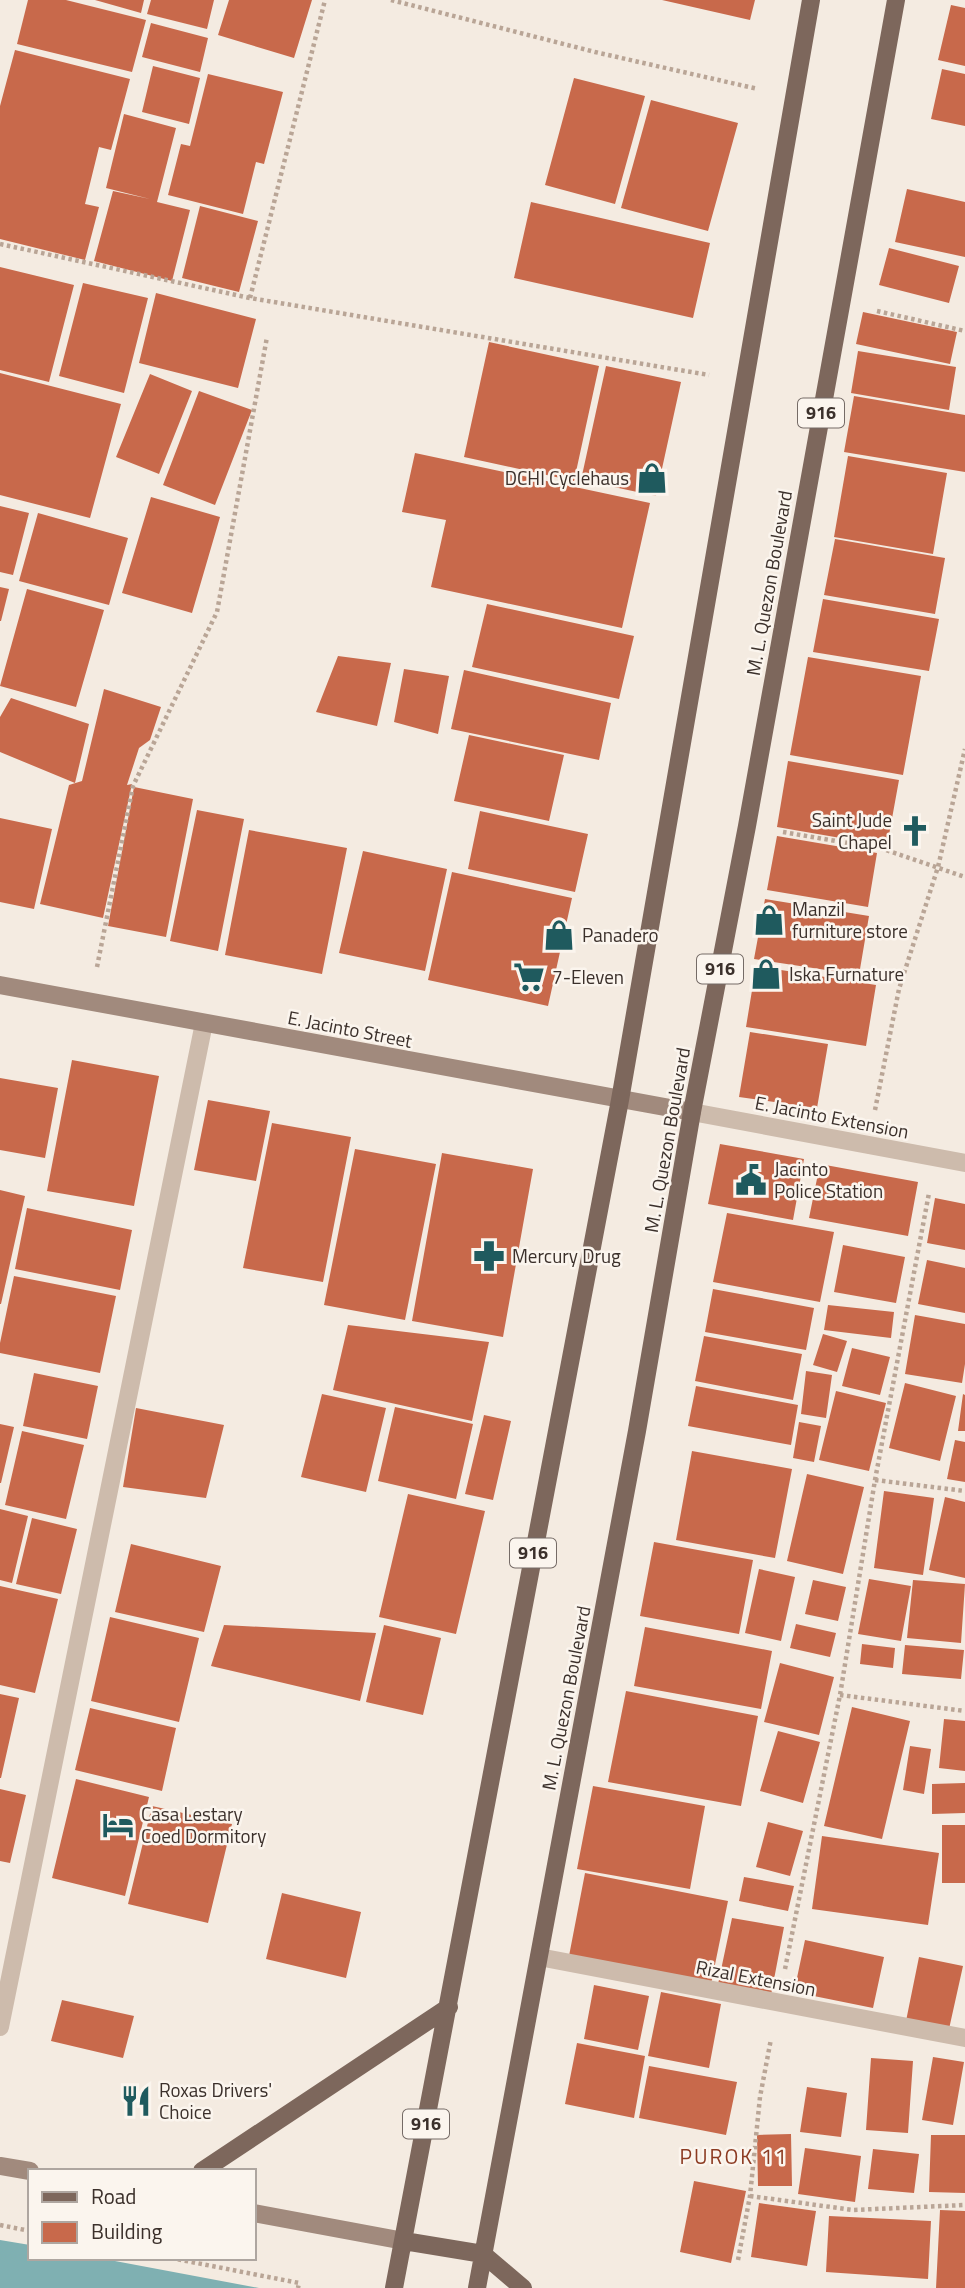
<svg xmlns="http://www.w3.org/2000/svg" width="965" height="2288" font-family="'Titillium Web',sans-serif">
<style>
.water{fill:#7fb0b2}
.building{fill:#c8694b}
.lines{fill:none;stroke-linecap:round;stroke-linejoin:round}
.path{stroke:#b9a596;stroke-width:4.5;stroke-dasharray:3.5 3.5;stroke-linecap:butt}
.lane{stroke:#cdbbac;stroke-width:18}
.street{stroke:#cdbbac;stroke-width:18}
.secondary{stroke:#a18a7d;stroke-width:18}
.primary{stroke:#7d675c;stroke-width:18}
.labels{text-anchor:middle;stroke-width:5;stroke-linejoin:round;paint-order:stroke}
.shield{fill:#fbf5ee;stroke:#756b66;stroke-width:2}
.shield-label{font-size:18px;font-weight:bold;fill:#3b302b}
.poi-label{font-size:19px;fill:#3b302b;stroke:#fbf5ee;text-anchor:start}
.street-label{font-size:19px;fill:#3b302b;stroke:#fbf5ee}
.neighbourhood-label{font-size:21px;letter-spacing:2px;fill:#8c3b22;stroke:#fbf5ee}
</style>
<rect width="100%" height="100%" fill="#f4ebe1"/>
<path class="water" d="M0 2240 30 2245V2258H99L259 2288H0Z"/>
<path class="building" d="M28 0H66L146 20 132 72 17 44Z
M95 0H144L141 13Z
M151 0H214L207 29 147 14Z
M229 0H312L294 58 218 35Z
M662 0H755L750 20Z
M951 5 965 8V66L938 60Z
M151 23 208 38 200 72 142 57Z
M15 50 130 79 111 150 99 147 85 204 99 207 85 260 0 239V106Z
M153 66 200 78 189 124 142 112Z
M942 69 965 74V126L931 119Z
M208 74 283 92 264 164 256 162 243 214 168 195 181 144 190 146Z
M574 78 645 96 615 204 545 185Z
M651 100 738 123 708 231 621 208Z
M124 114 176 128 157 202 190 210 172 281 94 261 113 191 150 199 106 188Z
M907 189 965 202V257L895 242Z
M531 202 710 243 693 318 514 278Z
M200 206 258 221 239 292 182 278Z
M889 248 959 266 949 303 879 285Z
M0 267 74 285 49 382 0 370Z
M83 283 148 298 124 393 59 376Z
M156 293 256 319 238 388 139 363Z
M863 312 957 332 950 364 856 344Z
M489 342 599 366 574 481 464 457Z
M858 351 956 367 949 410 851 393Z
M606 366 681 382 656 496 581 480Z
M0 373 121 404 90 518 0 495Z
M150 374 192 391 159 474 116 457Z
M199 391 252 410 215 505 163 485Z
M854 396 965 415V472L844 452Z
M415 453 650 503 622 628 431 587 446 520 402 512Z
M848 456 947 473 933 554 834 537Z
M151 497 220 517 192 613 122 593Z
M0 506 29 513 13 575 0 572Z
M38 513 128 538 109 605 19 581Z
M835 539 945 558 935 614 824 595Z
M0 587 9 589 1 621H0Z
M27 589 104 610 76 707 0 686Z
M823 599 939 619 929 671 813 652Z
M487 604 634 636 619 699 472 667Z
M338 656 391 663 377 726 316 712Z
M808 657 921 676 903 775 790 755Z
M404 669 449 676 438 734 394 722Z
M464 670 611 703 599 760 451 729Z
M104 689 161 707 150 740 139 748 127 785 132 784 103 918 40 904 69 785 82 781Z
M11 698 89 724 75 783 0 752V717Z
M469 735 564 755 549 821 454 801Z
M788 761 899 780 887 846 777 827Z
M134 787 193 799 166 937 108 926Z
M197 810 244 819 218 951 170 941Z
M480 811 588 834 575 892 468 869Z
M0 818 52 829 34 909 0 902Z
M249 830 347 848 322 974 225 955Z
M777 836 877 853 868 907 767 890Z
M363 851 447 869 425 971 339 953Z
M452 872 572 898 548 1006 428 980Z
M765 899 869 916 859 975 754 959Z
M756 966 876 985 866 1046 746 1027Z
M750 1032 828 1044 817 1108 739 1097Z
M72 1060 159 1076 134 1206 47 1191Z
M0 1078 58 1088 45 1158 0 1150Z
M208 1100 270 1111 256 1181 194 1170Z
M272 1123 351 1137 323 1282 243 1268Z
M720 1144 804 1159 793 1220 708 1204Z
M355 1149 436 1164 405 1320 324 1305Z
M442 1153 533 1169 503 1337 412 1321Z
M820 1164 918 1182 908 1236 809 1218Z
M0 1190 25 1196 1 1304H0Z
M935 1198 965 1204V1250L927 1243Z
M27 1208 132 1230 120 1290 15 1269Z
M727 1213 834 1232 820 1302 713 1282Z
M843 1245 905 1257 896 1303 834 1292Z
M927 1260 965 1268V1313L918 1304Z
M14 1276 116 1296 100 1373 0 1353V1343Z
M713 1289 814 1308 806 1350 705 1332Z
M828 1305 894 1312 891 1338 824 1330Z
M915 1315 965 1324V1364L962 1383 905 1374Z
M348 1325 489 1342 472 1421 333 1390Z
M823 1334 847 1341 837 1372 813 1365Z
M704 1336 802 1354 793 1400 695 1381Z
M852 1348 890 1357 880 1395 842 1386Z
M806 1371 832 1375 826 1418 801 1414Z
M34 1373 98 1386 87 1439 23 1426Z
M905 1383 956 1396 940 1461 889 1448Z
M696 1386 798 1405 791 1445 688 1426Z
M836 1391 886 1403 869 1471 819 1460Z
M322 1394 386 1408 366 1492 301 1477Z
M963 1394 965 1395V1431H958Z
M395 1407 473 1424 456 1499 378 1481Z
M136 1408 224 1425 206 1498 123 1487Z
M484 1415 511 1421 493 1500 465 1494Z
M799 1422 821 1426 814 1462 793 1458Z
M0 1424 14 1427 1 1483H0Z
M22 1431 84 1445 66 1519 5 1505Z
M955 1440 965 1442V1482L947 1479Z
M692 1451 792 1469 775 1558 676 1540Z
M807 1474 864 1487 843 1574 787 1561Z
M884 1491 934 1498 923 1575 874 1568Z
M408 1494 485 1511 456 1634 379 1617Z
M945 1497 965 1502V1578L929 1570Z
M0 1509 28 1516 12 1583 0 1580Z
M32 1518 77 1529 61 1594 16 1584Z
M654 1542 753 1560 739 1634 640 1616Z
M131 1544 221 1566 204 1632 115 1612Z
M759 1569 795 1577 781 1641 745 1633Z
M869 1579 911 1586 901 1641 858 1634Z
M813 1580 846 1587 838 1621 805 1614Z
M913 1580 965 1584 961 1643 907 1638Z
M0 1586 58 1599 35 1693 0 1685Z
M110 1617 199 1638 179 1722 91 1701Z
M796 1624 836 1633 830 1657 790 1648Z
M224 1625 376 1633 360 1701 211 1666Z
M384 1625 441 1638 423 1715 366 1702Z
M645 1627 772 1651 761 1709 634 1686Z
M862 1644 895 1648 893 1668 860 1664Z
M905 1645 964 1650 961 1679 902 1674Z
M780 1663 834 1677 819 1735 764 1722Z
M626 1691 758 1716 741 1806 608 1782Z
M0 1694 19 1698 1 1778H0Z
M852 1707 910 1721 882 1839 824 1826Z
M90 1708 176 1728 162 1791 75 1770Z
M944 1719 965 1721V1771L939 1768Z
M778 1731 820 1742 803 1803 760 1791Z
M910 1746 931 1749 924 1794 903 1790Z
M76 1779 149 1797 125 1896 52 1878Z
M965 1783V1813L932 1814V1784Z
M593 1786 705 1806 690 1889 577 1869Z
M0 1789 26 1795 10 1863 0 1861Z
M152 1806 232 1824 208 1923 128 1904Z
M768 1822 803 1831 790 1876 756 1867Z
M942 1825H965V1883H942Z
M822 1836 939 1853 928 1925 812 1909Z
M585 1873 728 1901 711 1984 569 1956Z
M744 1877 794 1886 788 1911 739 1901Z
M282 1893 361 1912 346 1978 266 1959Z
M732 1918 784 1927 771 1995 718 1984Z
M805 1940 884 1957 873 2008 794 1992Z
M919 1957 963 1966 949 2029 906 2021Z
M594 1985 649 1996 638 2050 584 2039Z
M661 1992 721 2004 709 2068 648 2056Z
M62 2000 134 2016 123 2058 51 2041Z
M577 2043 645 2056 634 2118 565 2104Z
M933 2057 964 2062 953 2125 922 2120Z
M871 2058 913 2061 908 2133 866 2130Z
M649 2066 737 2082 726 2135 639 2118Z
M807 2087 847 2093 841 2137 800 2132Z
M791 2134 792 2186H758L757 2135Z
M931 2135H965V2193L929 2192Z
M805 2148 861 2156 855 2202 798 2194Z
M873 2149 919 2154 914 2193 868 2189Z
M694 2181 746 2191 731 2263 680 2252Z
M759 2203 816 2211 807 2266 751 2257Z
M940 2210 965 2211V2288H936Z
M829 2216 931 2221 928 2279 826 2272Z"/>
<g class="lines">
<path class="path" d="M391 0 595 52 758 89
M0 244 250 298 709 375
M250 298 325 0
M877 311 965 331
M783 832 883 849 965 877
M97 967 133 786 217 612 267 337
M875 1110 899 989 938 867 965 749
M875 1480 965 1491
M840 1695 965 1711
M785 1969 840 1695 875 1480 929 1193
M750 2196 853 2210 965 2205
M0 2225 30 2231
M171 2258 299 2283 298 2288
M738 2260 750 2196 760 2097 771 2039"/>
<path class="lane" d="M539 1957 965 2038"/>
<path class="street" d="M692 1112 965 1163
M0 2027 204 1023"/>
<path class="secondary" d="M0 985 692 1112
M0 2166 30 2171
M254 2213 404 2241"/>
<path class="primary" d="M202 2171 449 2007
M404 2241 483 2254 523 2288
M394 2288 620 1100 811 0
M477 2288 637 1431 692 1112 747 826 896 0"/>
</g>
<defs>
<symbol id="shop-bare" viewBox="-9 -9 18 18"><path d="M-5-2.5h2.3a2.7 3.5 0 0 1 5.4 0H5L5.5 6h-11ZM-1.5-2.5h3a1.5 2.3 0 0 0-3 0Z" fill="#1f5a5e" stroke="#fbf5ee" stroke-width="2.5" paint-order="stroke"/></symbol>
<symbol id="church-bare" viewBox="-9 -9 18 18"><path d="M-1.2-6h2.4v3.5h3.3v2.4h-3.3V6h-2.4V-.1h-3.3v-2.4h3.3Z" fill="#1f5a5e" stroke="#fbf5ee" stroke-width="2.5" paint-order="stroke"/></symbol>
<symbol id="supermarket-bare" viewBox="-9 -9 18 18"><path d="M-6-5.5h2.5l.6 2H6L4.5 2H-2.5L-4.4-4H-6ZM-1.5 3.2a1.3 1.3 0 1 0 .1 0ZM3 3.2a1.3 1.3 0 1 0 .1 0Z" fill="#1f5a5e" stroke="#fbf5ee" stroke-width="2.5" paint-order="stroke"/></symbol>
<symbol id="civic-bare" viewBox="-9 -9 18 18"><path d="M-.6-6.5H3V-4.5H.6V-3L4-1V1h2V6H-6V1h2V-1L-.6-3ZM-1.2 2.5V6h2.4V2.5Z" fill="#1f5a5e" stroke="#fbf5ee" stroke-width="2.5" paint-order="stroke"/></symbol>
<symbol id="pharmacy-bare" viewBox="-9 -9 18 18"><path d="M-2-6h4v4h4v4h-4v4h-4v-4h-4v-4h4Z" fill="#1f5a5e" stroke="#fbf5ee" stroke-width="2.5" paint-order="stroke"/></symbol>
<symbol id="hotel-bare" viewBox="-9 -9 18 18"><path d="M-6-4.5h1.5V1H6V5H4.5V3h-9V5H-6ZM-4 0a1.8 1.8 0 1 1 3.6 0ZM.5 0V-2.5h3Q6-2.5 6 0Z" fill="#1f5a5e" stroke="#fbf5ee" stroke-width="2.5" paint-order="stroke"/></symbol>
<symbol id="restaurant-bare" viewBox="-9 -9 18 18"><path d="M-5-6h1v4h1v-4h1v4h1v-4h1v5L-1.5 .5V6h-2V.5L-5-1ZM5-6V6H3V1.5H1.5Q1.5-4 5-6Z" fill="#1f5a5e" stroke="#fbf5ee" stroke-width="2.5" paint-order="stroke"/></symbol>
</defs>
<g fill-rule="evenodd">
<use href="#shop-bare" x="630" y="456" width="44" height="44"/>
<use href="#church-bare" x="893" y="809" width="44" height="44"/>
<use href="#shop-bare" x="747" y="898" width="44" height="44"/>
<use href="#shop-bare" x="537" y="913" width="44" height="44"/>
<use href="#shop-bare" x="744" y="952" width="44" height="44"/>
<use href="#supermarket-bare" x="507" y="955" width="44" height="44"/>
<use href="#civic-bare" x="729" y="1158" width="44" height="44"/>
<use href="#pharmacy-bare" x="467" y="1234" width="44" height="44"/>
<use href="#hotel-bare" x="96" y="1803" width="44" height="44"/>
<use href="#restaurant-bare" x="114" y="2079" width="44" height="44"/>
</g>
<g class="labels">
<g class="shield">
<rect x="798" y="398.5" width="46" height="29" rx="5"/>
<rect x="697" y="954.5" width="46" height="29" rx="5"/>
<rect x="510" y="1538.5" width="46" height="29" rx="5"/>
<rect x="403" y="2109.5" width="46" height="29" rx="5"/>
</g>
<g class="shield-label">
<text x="821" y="419">916</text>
<text x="720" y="975">916</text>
<text x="533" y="1559">916</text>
<text x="426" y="2130">916</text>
</g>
<g class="poi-label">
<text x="629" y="485" text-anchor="end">DCHI Cyclehaus</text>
<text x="892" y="827" text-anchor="end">Saint Jude<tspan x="892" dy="22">Chapel</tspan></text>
<text x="792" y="916">Manzil<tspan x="792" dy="22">furniture store</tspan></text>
<text x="582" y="942">Panadero</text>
<text x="789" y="981">Iska Furnature</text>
<text x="552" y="984">7-Eleven</text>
<text x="774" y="1176">Jacinto<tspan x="774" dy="22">Police Station</tspan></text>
<text x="512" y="1263">Mercury Drug</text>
<text x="141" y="1821">Casa Lestary<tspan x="141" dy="22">Coed Dormitory</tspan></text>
<text x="159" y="2097">Roxas Drivers'<tspan x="159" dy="22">Choice</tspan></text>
</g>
<g class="street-label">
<text transform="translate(769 583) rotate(-80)" y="7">M. L. Quezon Boulevard</text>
<text transform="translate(350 1029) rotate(11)" y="7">E. Jacinto Street</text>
<text transform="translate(832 1117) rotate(11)" y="7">E. Jacinto Extension</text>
<text transform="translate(667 1140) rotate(-80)" y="7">M. L. Quezon Boulevard</text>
<text transform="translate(566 1698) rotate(-79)" y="7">M. L. Quezon Boulevard</text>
<text transform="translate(756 1978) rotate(11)" y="7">Rizal Extension</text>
</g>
<g class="neighbourhood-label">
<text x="734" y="2164">PUROK 11</text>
</g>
</g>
<rect x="28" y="2169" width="228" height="91" fill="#fbf5ee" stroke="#aea6a0" stroke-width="2"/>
<rect x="42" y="2192" width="35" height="10" fill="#7d675c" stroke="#aea6a0" stroke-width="2"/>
<text x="91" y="2204" font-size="21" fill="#3b302b">Road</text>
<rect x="42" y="2222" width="35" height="21" fill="#c8694b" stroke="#aea6a0" stroke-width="2"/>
<text x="91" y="2239" font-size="21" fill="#3b302b">Building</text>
</svg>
